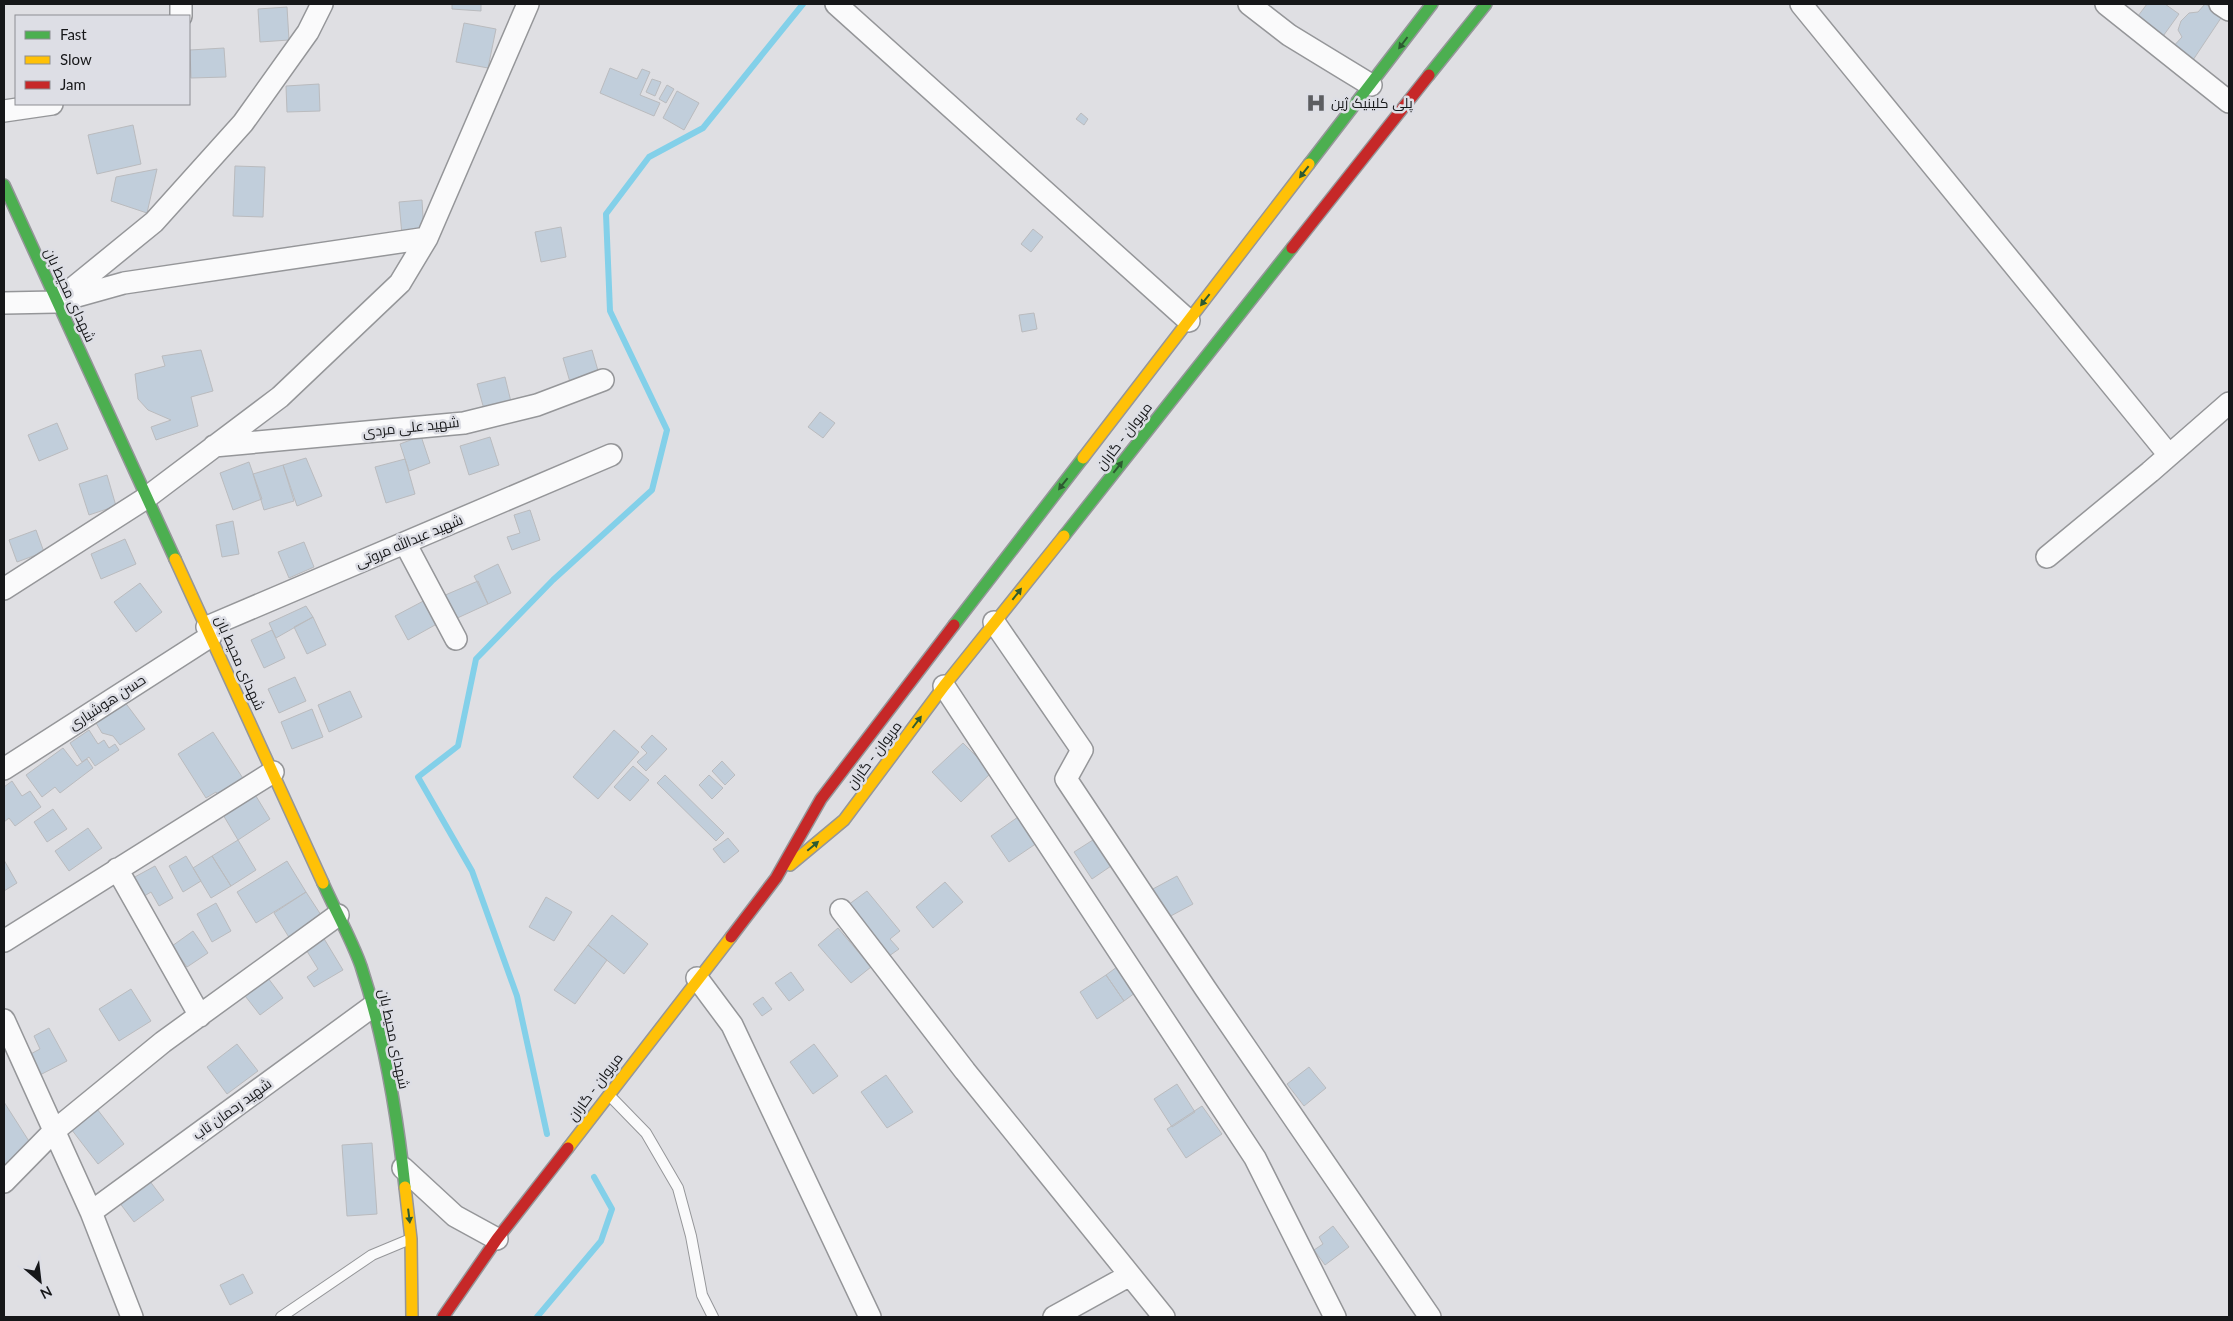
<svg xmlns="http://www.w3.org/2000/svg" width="2233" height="1321" font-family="Lato,Cairo,sans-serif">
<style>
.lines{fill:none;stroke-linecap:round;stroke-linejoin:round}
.stream{stroke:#83d0e9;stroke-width:6}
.building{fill:#c1cedb;stroke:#babbbe}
.lane-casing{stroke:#959699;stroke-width:12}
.street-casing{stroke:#959699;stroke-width:24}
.fast-casing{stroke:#959699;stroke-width:14}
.slow-casing{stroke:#959699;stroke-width:14}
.jam-casing{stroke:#959699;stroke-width:14}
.lane{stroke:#fafafb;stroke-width:10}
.street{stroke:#fafafb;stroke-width:21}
.fast{stroke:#4caf50;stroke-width:11}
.slow{stroke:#ffc107;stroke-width:11}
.jam{stroke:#c62828;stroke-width:11}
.oneway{fill:#2e5b32}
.labels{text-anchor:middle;stroke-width:5;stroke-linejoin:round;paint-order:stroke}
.poi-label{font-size:14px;fill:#161719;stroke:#dddee5;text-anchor:start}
.street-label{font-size:14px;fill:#161719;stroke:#dddee5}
</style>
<rect width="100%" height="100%" fill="#dfdfe3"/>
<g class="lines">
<path class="stream" d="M547 1134 517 996 472 871 418 777 458 746 476 659 553 580 652 490 667 430 610 311 606 214 649 157 703 128 803 4
M537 1317 601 1241 612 1209 594 1177"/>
</g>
<path class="building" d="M452 4H481V11L452 9Z
M2147 4H2165L2179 14 2161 39 2135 20Z
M2205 4 2223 15 2191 63 2170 50 2182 37 2178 30 2181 21 2189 13 2198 12Z
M287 7 289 40 260 42 258 9Z
M464 23 496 29 488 68 456 62Z
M224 48 226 77 191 78 190 50Z
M610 68 637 79 642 69 650 72 640 95 660 103 654 116 600 93Z
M652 79 661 82 655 96 646 92Z
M319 84 320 111 287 112 286 86Z
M667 85 674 89 666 103 659 99Z
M677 91 699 103 684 130 663 118Z
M1081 113 1088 119 1084 125 1076 119Z
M133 125 141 164 97 174 88 135Z
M235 166 265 167 263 217 233 216Z
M157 169 147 213 111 201 116 177Z
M422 200 424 233 402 235 399 202Z
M561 227 566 257 541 262 535 232Z
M1033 229 1043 237 1031 252 1021 244Z
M1034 313 1037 329 1022 332 1019 315Z
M201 350 213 391 191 397 198 426 156 440 151 427 171 420 148 410 138 399 135 374 165 366 162 356Z
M592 350 599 374 570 382 563 358Z
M505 377 512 406 485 413 477 384Z
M820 412 835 423 823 438 808 427Z
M57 423 68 449 39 461 28 435Z
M421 436 430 463 409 471 400 444Z
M490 437 499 465 469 475 460 446Z
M306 458 322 496 297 506 283 465Z
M405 459 415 494 386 503 375 467Z
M249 462 262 499 233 510 220 473Z
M283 465 294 501 264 510 253 474Z
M107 475 116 506 89 515 79 484Z
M530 510 540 540 512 550 507 537 520 533 514 515Z
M233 521 239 554 222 557 216 525Z
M36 530 44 552 17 562 9 540Z
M125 539 136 564 101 579 91 554Z
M304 542 314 567 289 578 278 552Z
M498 564 511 593 488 604 474 576Z
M478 581 488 604 453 620 443 596Z
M140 583 162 612 136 632 114 602Z
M431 597 444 620 408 640 395 616Z
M306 606 313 617 276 638 269 623Z
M313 617 326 645 307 654 294 627Z
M272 630 285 658 264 668 251 640Z
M295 677 306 701 279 713 268 689Z
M350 691 362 717 329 732 318 705Z
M124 701 145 729 120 745 113 736 102 733 96 723Z
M312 709 323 737 292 749 281 722Z
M89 730 98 744 104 740 109 748 115 744 119 750 95 766 89 757 82 762 70 743Z
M614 730 639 752 598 799 573 777Z
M213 732 246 783 221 799 216 792 206 798 178 754Z
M652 735 667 749 646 771 637 762 647 753 641 747Z
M963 743 992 772 961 802 932 772Z
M63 748 77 766 87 759 93 768 60 793 55 787 42 797 26 775Z
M722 761 735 775 725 785 712 771Z
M633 766 649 780 630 801 614 787Z
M665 775 724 833 716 841 657 783Z
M709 775 723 788 712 799 699 785Z
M12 781 22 796 30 791 41 807 15 826 9 818 4 822V787Z
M251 788 270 819 238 840 219 808Z
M53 809 67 829 47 842 34 822Z
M1018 817 1037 843 1009 862 991 836Z
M88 828 102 848 69 871 55 851Z
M728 838 739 851 724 863 713 849Z
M1096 838 1114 864 1092 879 1074 852Z
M238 840 256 870 231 886 212 856Z
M186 856 201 881 183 892 169 866Z
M212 856 231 886 211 898 193 868Z
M4 860 17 883 4 891Z
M287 861 306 892 256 923 237 892Z
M155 866 173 898 159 906 151 892 141 898 131 879Z
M1177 876 1193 904 1167 918 1151 890Z
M945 882 963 902 933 928 916 907Z
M867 891 900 931 890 939 899 949 889 956 848 905Z
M306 892 323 918 290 939 274 913Z
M546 897 572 912 554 941 529 927Z
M216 903 231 931 212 942 197 914Z
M612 915 648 944 624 974 588 945Z
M838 928 871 967 851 983 818 945Z
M193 931 208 953 187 967 172 946Z
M323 937 343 970 314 987 307 977 318 969 305 948Z
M588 945 607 960 575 1004 554 990Z
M1121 964 1139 990 1124 1001 1106 975Z
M791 972 804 990 789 1001 775 983Z
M265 974 283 998 260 1015 242 992Z
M1106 975 1124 1001 1097 1019 1080 992Z
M131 989 151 1021 119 1041 99 1009Z
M763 997 772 1009 762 1016 753 1004Z
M49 1028 67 1061 36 1077 25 1057 40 1049 34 1036Z
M237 1044 258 1071 227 1094 207 1067Z
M814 1044 838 1076 813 1094 790 1062Z
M1309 1067 1326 1088 1304 1106 1287 1084Z
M886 1075 913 1112 887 1128 861 1092Z
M1177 1084 1195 1112 1172 1127 1154 1099Z
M4 1102 34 1149 4 1178Z
M94 1105 124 1144 98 1164 68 1125Z
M1202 1106 1222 1134 1186 1158 1167 1129Z
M372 1143 377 1214 347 1216 342 1145Z
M146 1176 164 1200 134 1222 116 1198Z
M1333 1226 1349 1247 1325 1265 1314 1250 1323 1244 1319 1237Z
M243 1274 253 1293 230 1305 220 1285Z"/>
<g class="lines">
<defs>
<path id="lane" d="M609 1095 646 1133 678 1188 691 1236 702 1295 713 1317
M281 1317 372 1255 408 1240"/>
<path id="street" d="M836 4 1189 321
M1249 4 1289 35 1371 85
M1801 4 2169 455
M2106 4 2229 102
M2220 4 2229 10
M181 16V4
M4 111 52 104
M62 297 154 222 243 123 308 32 322 4
M4 303 56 302 124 283 427 238
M214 446 464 423 537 405 603 380
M405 543 456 639
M2047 557 2150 472 2229 403
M4 589 146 498 280 397 400 283 427 238 528 4
M994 622 1082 750 1066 779 1205 988 1430 1317
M207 627 611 455
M944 686 1255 1158 1335 1317
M4 769 211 636
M117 869 200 1016
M841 910 965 1071 1164 1317
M4 941 273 772
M697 978 732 1025 870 1317
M4 1020 91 1212 132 1317
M403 1168 455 1216 497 1239
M4 1182 54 1131 163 1042 338 915
M91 1212 373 1006
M1054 1317 1130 1275"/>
<path id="fast" d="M1429 75 1486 4
M1309 164 1432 4
M4 185 175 559
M1064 536 1292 248
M954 625 1083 458
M323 883C335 910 351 938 361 966 384 1036 397 1113 405 1187"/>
<path id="slow" d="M1083 458 1309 164
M175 559 323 883
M790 865 844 820 944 686 1064 536
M568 1148 731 937
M405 1187 411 1239 412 1317"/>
<path id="jam" d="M1292 248 1429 75
M731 937 776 878 821 799 954 625
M443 1317 497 1239 568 1148"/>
</defs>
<use href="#lane" class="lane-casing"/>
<use href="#street" class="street-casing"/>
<use href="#fast" class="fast-casing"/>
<use href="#slow" class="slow-casing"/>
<use href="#jam" class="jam-casing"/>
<use href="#lane" class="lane"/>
<use href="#street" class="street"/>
<use href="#fast" class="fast"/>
<use href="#slow" class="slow"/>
<use href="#jam" class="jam"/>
</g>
<defs><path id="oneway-solid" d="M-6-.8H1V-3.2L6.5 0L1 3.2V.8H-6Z" transform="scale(1.25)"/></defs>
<g class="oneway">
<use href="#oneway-solid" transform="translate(1403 43) rotate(127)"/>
<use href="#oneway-solid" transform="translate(1304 172) rotate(128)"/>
<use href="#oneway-solid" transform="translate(1205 300) rotate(128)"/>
<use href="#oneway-solid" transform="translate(1118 467) rotate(-52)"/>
<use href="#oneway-solid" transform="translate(1063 484) rotate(128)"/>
<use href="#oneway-solid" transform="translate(1017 594) rotate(-52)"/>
<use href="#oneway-solid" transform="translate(917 722) rotate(-53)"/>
<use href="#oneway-solid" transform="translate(813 846) rotate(-40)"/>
<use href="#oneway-solid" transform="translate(409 1216) rotate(83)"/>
</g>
<defs>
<symbol id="hospital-bare" viewBox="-9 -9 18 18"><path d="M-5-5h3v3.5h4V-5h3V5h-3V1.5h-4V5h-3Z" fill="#5c5d60" stroke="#dddee5" stroke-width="2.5" paint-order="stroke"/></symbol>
</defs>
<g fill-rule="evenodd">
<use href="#hospital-bare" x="1302" y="89" width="28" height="28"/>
</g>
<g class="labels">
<g class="poi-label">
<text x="1331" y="108">پلی کلینیک ژین</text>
</g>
<g class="street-label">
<text transform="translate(70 295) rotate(65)" y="5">شهدای محیط بان</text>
<text transform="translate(411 427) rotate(-6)" y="5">شهید علی مردی</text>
<text transform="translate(1124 436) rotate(-52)" y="5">مریوان - گاران</text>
<text transform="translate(409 541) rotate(-23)" y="5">شهید عبدالله مروتی</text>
<text transform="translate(240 663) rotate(66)" y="5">شهدای محیط بان</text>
<text transform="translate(107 702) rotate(-33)" y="5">حسن هوشیاری</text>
<text transform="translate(874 755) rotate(-53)" y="5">مریوان - گاران</text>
<text transform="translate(394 1039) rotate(78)" y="5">شهدای محیط بان</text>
<text transform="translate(595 1087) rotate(-53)" y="5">مریوان - گاران</text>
<text transform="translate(232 1109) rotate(-36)" y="5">شهید رحمان تاب</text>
</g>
</g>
<rect width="2233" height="1321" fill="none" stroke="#161719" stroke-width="10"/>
<rect x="15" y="15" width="175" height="90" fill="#dddee5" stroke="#8d8e93"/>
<rect x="25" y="31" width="25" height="8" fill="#4caf50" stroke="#8d8e93"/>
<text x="60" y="40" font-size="15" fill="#161719">Fast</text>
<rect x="25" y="56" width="25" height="8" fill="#ffc107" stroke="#8d8e93"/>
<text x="60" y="65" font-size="15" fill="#161719">Slow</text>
<rect x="25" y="81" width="25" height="8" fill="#c62828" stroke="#8d8e93"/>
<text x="60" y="90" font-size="15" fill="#161719">Jam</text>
<g transform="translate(40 1281) rotate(152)" stroke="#dddee5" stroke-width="4" paint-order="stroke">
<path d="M0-4L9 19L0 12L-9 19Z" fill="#161719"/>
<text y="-8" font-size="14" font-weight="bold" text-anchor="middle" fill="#161719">N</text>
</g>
</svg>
